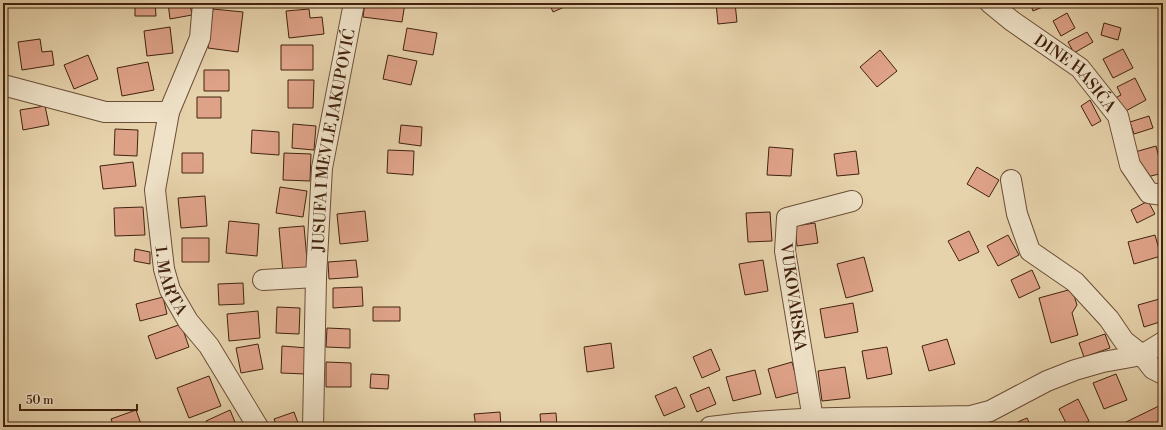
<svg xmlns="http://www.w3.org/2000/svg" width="1166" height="430" font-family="'Libre Bodoni',serif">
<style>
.building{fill:#dea288;stroke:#42220f}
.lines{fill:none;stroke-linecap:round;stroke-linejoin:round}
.minor-casing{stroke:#6b4e36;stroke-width:22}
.minor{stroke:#efe2c8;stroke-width:20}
.labels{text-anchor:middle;stroke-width:3;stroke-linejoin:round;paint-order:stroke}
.street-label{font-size:16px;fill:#42220f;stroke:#efe2c8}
</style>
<rect width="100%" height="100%" fill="#e6d2ab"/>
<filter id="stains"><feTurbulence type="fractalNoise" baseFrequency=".005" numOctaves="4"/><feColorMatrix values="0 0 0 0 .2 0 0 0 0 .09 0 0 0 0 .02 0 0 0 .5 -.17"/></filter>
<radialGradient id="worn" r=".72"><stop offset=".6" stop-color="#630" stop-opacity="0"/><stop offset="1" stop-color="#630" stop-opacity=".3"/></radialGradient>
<path class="building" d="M135 3H155L156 16H135Z
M168 3H190L192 15 170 19Z
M365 3H405L402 22 363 17Z
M549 3H570L571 4 553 12Z
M716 3H735L737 22 718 24Z
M1030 3H1052L1033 11Z
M213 9 243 12 238 52 208 48Z
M309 9 310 18 322 17 324 34 289 38 286 11Z
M1067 13 1075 28 1061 36 1053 21Z
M1104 23 1121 28 1118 40 1101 35Z
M170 27 173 53 147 56 144 31Z
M407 28 437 33 433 55 403 50Z
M1087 32 1093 42 1074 53 1068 42Z
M40 39 42 52 52 51 54 65 22 70 18 42Z
M281 45H313V70H281Z
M1123 49 1133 68 1113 78 1103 59Z
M880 50 897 71 877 87 860 67Z
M88 55 98 79 74 89 64 65Z
M388 55 417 61 411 85 383 79Z
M148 62 154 90 122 96 117 68Z
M204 70H229V91H204Z
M1135 78 1146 100 1122 113 1115 98 1121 95 1117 87Z
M288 80H314L313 108H288Z
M197 97H221V118H197Z
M3 100H5V126H3Z
M1090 100 1101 121 1092 126 1081 106Z
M45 106 49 125 23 130 20 110Z
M1149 116 1153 128 1134 134 1130 122Z
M293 124 316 126 314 150 292 148Z
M401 125 422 127 421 146 399 143Z
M115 129 138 130 137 156 114 155Z
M252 130 279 132V155L251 153Z
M1156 146 1163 173 1143 178 1135 152Z
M769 147 793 149 791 176 767 175Z
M388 150 414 151 413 175 387 173Z
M856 151 859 174 837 176 834 154Z
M182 153H203V173H182Z
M284 153 311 154 310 181 283 180Z
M133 162 136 186 103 189 100 166Z
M977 167 999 180 989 197 967 184Z
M280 187 307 191 303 217 276 213Z
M205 196 207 226 181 228 178 198Z
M1148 201 1155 214 1137 223 1131 210Z
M143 207 145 235 115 236 114 208Z
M365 211 368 241 340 244 337 214Z
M770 212 772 241 748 242 746 213Z
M229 221 259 224 257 256 226 253Z
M815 223 818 243 797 246 795 226Z
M304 226 308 271 283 273 279 228Z
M969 231 979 252 959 261 948 241Z
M1008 235 1019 255 998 266 987 246Z
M1155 235 1161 256 1134 264 1128 242Z
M182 238H209V262H182Z
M135 249 150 252V264L134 261Z
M864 257 873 291 846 298 837 264Z
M356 260 358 277 329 279 328 262Z
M763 260 768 291 745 295 739 264Z
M1032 270 1040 288 1019 298 1011 280Z
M243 283 244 304 219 305 218 284Z
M362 287 363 306 333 308V288Z
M1072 289 1077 305 1072 313 1078 335 1051 343 1039 298Z
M163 297 167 314 140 321 136 304Z
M1163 298V321L1144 327 1138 305Z
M853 303 858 332 825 338 820 309Z
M277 307 300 308 299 334 276 333Z
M373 307H400V321H373Z
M258 311 260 338 229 341 227 314Z
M181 324 189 347 156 359 148 336Z
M327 328 350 329V348L326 347Z
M1105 334 1110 348 1084 357 1079 343Z
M947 339 955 364 929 371 922 346Z
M611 343 614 368 587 372 584 347Z
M258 344 263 369 241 373 236 348Z
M282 346 308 348 306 374 281 373Z
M887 347 892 374 867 379 862 351Z
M711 349 720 370 702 378 693 357Z
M326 362 351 363V387H326Z
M792 362 800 392 776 398 768 369Z
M845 367 850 398 822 401 818 371Z
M755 370 761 394 733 401 726 377Z
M371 374 389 375 388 389 370 388Z
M1116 374 1127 400 1104 409 1093 383Z
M209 376 221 406 189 418 177 388Z
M676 387 685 407 664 416 655 396Z
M709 387 716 404 697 412 690 395Z
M1078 399 1089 421 1077 427H1068L1059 409Z
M1163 404V427H1123L1122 424Z
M136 410 142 427H114L111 419Z
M230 410 237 427H208L206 421Z
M294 412 298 423 288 427H277L274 419Z
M500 412 501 427H476L474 414Z
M556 413 557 426 541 427 540 414Z
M1027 418 1031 427H1006Z"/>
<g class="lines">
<defs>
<g id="minor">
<path id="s1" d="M203 3 200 38 169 112 155 190 164 269 170 290 188 321 209 346 258 427"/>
<path id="s2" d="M990 3 1012 21 1080 68 1118 116 1130 165 1149 193 1163 195"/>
<path d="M3 85 105 112H169"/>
<path d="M1011 180 1017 214 1030 251 1075 282 1109 319 1124 341 1142 355 1153 369 1163 374"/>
<path d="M263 280 316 277"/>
<path d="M813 419 785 251 787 218 852 201"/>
<path id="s3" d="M313 427 316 277 322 168 354 3"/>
<path d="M710 427C796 415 884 418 971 416L990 411 1047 381 1075 370 1103 362 1142 355 1163 342"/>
</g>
</defs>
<use href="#minor" class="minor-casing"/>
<use href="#minor" class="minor"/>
</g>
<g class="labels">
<g class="street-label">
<text dy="6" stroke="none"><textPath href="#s2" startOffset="111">DINE HASIĆA</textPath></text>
<text dy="6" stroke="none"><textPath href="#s3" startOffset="288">JUSUFA I MEVLE JAKUPOVIĆ</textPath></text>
<text dy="6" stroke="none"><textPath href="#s1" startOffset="287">1. MARTA</textPath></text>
<text transform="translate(794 297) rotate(82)" y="6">VUKOVARSKA</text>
</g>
</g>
<rect width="1166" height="430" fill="none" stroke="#e6d2ab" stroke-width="16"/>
<rect x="4" y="4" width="1158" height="422" fill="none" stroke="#42220f" stroke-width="2"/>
<rect x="8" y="8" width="1150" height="414" fill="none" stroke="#42220f"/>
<path d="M20 404v6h117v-6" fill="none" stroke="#42220f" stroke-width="2"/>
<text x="26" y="404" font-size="12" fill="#42220f" stroke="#efe2c8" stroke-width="3" paint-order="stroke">50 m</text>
<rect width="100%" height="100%" filter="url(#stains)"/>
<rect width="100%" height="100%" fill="url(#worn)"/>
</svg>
